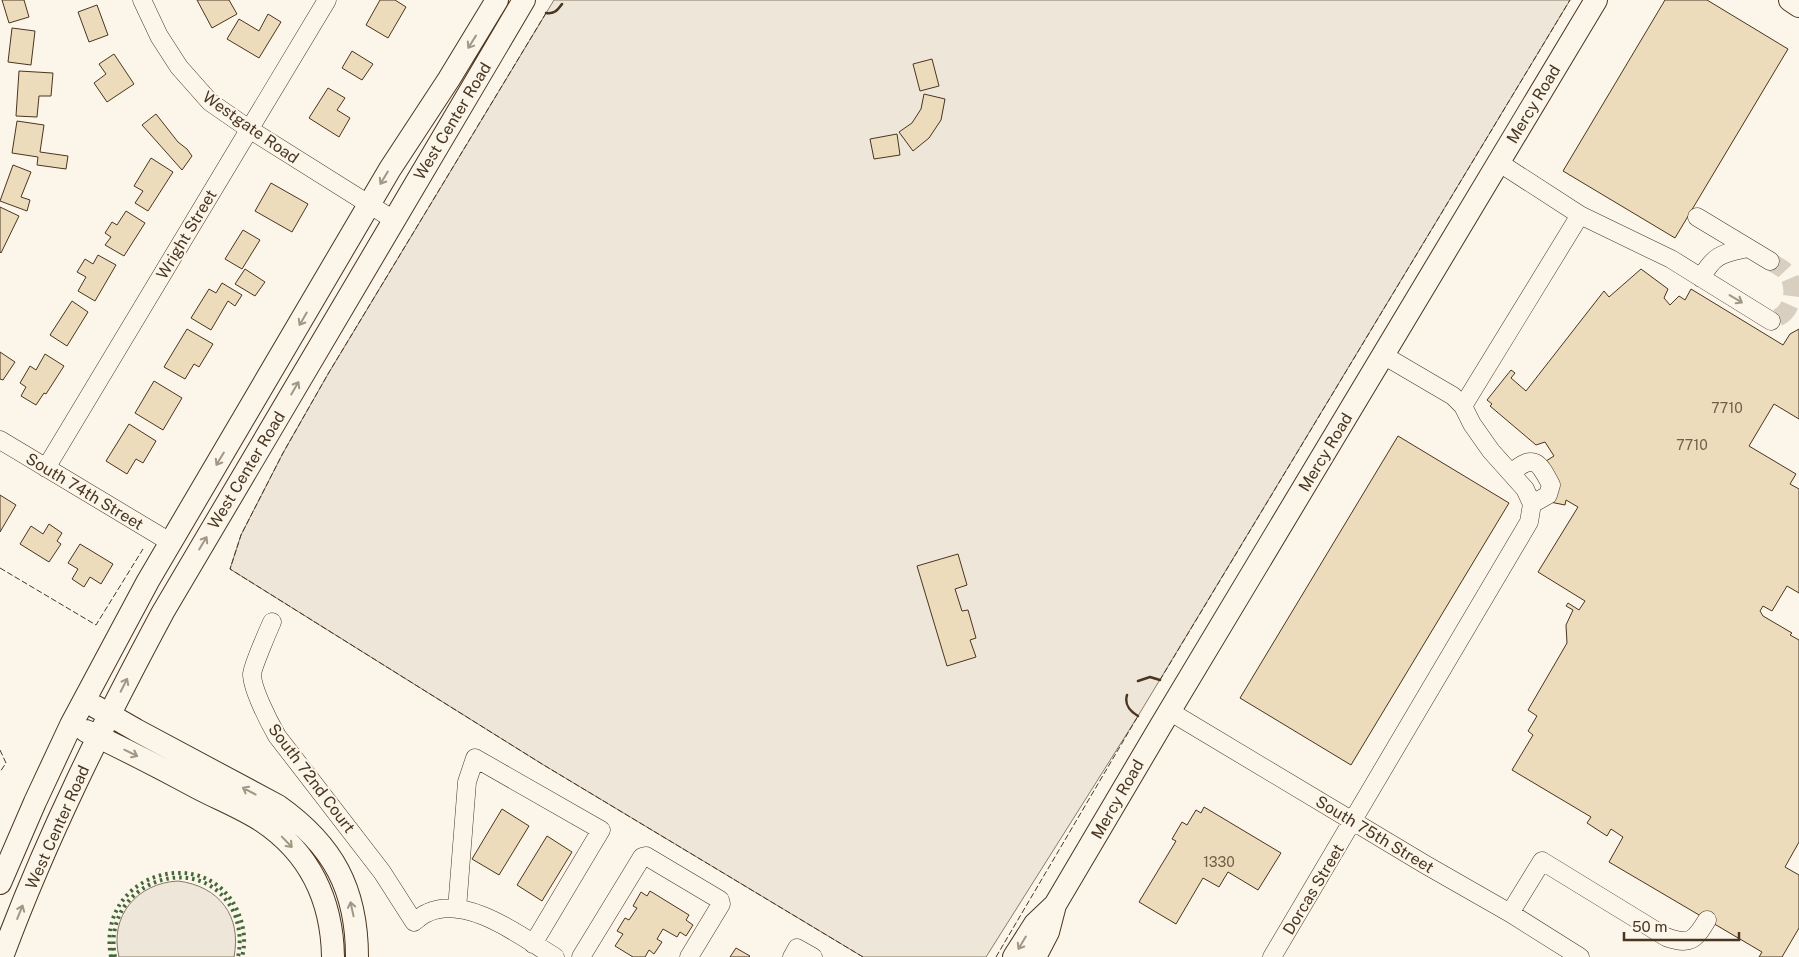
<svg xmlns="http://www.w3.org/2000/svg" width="1799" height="957" font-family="'Public Sans',sans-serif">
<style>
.green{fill:#ede6d9;stroke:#887966}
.building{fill:#ecdcbc;stroke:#4a3520}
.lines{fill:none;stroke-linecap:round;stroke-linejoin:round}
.minor-tunnel{stroke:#d8cfc1;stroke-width:18;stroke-dasharray:18 9;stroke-linecap:butt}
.minor-casing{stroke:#4a3520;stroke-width:19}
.major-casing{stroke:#4a3520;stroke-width:24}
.minor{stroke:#fbf6e9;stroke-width:18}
.major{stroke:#fbf6e9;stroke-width:22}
.hedge{stroke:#436837;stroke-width:4;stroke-dasharray:2.5 4;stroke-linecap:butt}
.fence{stroke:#4a3520;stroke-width:1;stroke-dasharray:6 2.5;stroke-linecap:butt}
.wall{stroke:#4a3520;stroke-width:2.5}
.oneway{stroke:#a29684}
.labels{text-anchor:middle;stroke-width:4;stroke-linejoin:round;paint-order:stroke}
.number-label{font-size:14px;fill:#725f47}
.street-label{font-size:16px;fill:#4a3520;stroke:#fbf6e9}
</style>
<rect width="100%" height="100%" fill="#fbf6e9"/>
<path class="green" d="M554 0H1570L1138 716 986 957H863L542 764 230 569 241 535 283 453 328 374Z
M178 881C219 886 242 916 234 957H119C109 916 137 883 178 881Z"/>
<path class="building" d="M2 0H24L29 17 9 23Z
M197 0H229L237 14 212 28Z
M380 0H395L406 7 388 38 366 25Z
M1665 0H1707L1788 49 1675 238 1563 171Z
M97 5 108 35 89 42 78 12Z
M268 14 281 22 259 58 227 39 239 19 259 31Z
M12 28 35 31 31 65 8 62Z
M352 51 373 64 362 80 342 68Z
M114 54 134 84 107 102 94 83 106 74 99 64Z
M932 59 939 86 920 91 913 64Z
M19 71 53 73 51 96H39L37 117 16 116Z
M328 88 345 98 337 110 350 118 339 137 309 118Z
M924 94 945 99 941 120 929 138 913 151 899 132 912 123 921 109Z
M156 114 178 142 187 149 192 156 182 170 142 125Z
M17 121 44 125 40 152 68 156 66 169 37 165 38 157 12 153Z
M897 134 900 155 874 159 870 139Z
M151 158 173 172 148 211 135 203 143 191 134 186Z
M13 165 31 172 21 197 30 200 27 211 0 201Z
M271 183 308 204 292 232 255 211Z
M0 207 19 216 1 253 0 252Z
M126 211 145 223 124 256 105 245 111 237 105 233 112 222 117 225Z
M243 230 260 240 242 269 225 259Z
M98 255 116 265 95 301 78 291 86 277 77 272 85 259 93 264Z
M245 269 265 282 255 296 235 284Z
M1641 269 1668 289 1664 298 1670 305 1679 296 1685 300 1691 289 1783 345 1790 334 1799 329V419L1774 404 1749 446 1796 474 1790 484 1799 489V593L1787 586 1772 611 1763 606 1760 611 1763 616 1792 633 1790 635 1799 640V842L1785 867 1799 875V928L1782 957H1759L1762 952 1609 862 1623 837 1611 829 1607 836 1587 823 1591 817 1512 770 1533 735 1528 731 1537 716 1528 710 1567 643 1566 625 1573 610 1566 606 1568 603 1579 610 1585 601 1538 572 1578 507 1566 500 1565 505 1550 502 1546 461 1554 456 1545 442 1536 445 1490 406 1492 404 1487 400 1511 370 1515 373 1511 378 1526 391 1604 291 1609 297Z
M222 283 242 295 235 306 228 301 211 330 191 318 209 289 216 293Z
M72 301 88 312 67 346 50 335Z
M187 329 213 344 199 367 194 364 185 379 164 367Z
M0 352 15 362 3 380 0 379Z
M45 354 64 366 46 394 44 393 36 405 21 396 26 387 20 383 30 366 36 370Z
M154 381 182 398 163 430 135 413Z
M129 424 156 441 143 463 136 459 127 474 106 461Z
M1398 436 1509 503 1351 765 1240 698Z
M0 495 16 505 0 532Z
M49 524 62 533 57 541 61 544 49 562 20 544 31 526 43 534Z
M80 544 113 564 101 584 90 577 84 587 72 579 78 569 68 563Z
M958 554 967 585 955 589 962 611 968 610 976 638 970 640 976 657 947 666 917 566Z
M1204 807 1281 853 1258 890 1228 872 1219 887 1203 878 1176 924 1139 902 1176 841 1172 839 1182 822 1187 825 1196 810 1201 813Z
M502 809 529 826 499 875 472 859Z
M547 836 572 852 542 901 517 885Z
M650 891 689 915 686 920 693 925 686 936 680 932 677 937 663 929 657 939 662 942 654 954 649 950 645 957H633L615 946 623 934 617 931 625 918 629 920 637 908 633 906 641 892 647 896Z
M736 948 750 956 749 957H730Z"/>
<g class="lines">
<path class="minor-tunnel" d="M1770 261C1774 264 1780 267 1784 270 1796 281 1795 305 1782 315 1779 317 1775 319 1771 321"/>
<defs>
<path id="minor" d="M142 0 159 36 179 67 210 102 249 129 394 220
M1498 162 1580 215 1671 259 1771 321
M1697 217 1770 261
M1701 278C1715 254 1721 254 1748 248
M1463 406 1580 215
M0 440 170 542
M46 468 327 0
M1511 473C1534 453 1539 462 1551 485L1548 495 1532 504
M272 622C268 631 253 666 252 674 252 689 269 722 277 736L382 872 414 922C418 919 422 915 427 913 467 894 522 937 555 957
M1169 711 1426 865 1510 913 1580 957
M457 909 467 782 475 758 601 830 533 944
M1510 913 1542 861 1666 937C1690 946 1695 940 1707 920
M581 957 642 857 646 856 720 900 721 904 689 957
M792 957 797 948 813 957
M1272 957 1529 522 1532 504 1525 489 1491 451 1472 424 1463 406 1453 396 1383 355"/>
<path id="major" d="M1790 0 1799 6
M96 707 136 730 278 806C333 845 357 889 357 957
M86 731C124 749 161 768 198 788 219 799 242 808 262 821 310 853 332 901 333 957
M0 883 35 802 71 725 148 581 390 169 449 79 497 0
M2 957C46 838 103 724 163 612L524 0
M1014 957 1035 924 1055 905
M1035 957 1048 932 1055 905 1160 727 1596 0"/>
</defs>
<use href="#minor" class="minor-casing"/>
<use href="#major" class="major-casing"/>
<use href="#minor" class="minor"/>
<use href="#major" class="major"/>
<path class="hedge" d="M111 957C95 873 207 841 238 912 244 926 246 942 242 957
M115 957C100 881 204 845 235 915 240 929 241 943 238 957"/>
<path class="fence" d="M546 13 328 374 283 453 241 535 230 569 542 764 863 957
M0 568 96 625 143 549
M1160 680 1570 0
M0 750 6 763 0 772
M996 957 1138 716"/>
<path class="wall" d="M546 13C554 14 557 11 562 4
M1138 681 1150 677 1160 680
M1127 695C1124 705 1130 711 1138 716"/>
</g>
<defs><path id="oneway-shaft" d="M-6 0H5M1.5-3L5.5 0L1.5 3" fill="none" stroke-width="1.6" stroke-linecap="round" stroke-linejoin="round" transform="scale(1.25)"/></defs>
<g class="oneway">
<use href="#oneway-shaft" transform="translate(472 42) rotate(122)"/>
<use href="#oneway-shaft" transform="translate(384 178) rotate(121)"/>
<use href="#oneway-shaft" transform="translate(1736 299) rotate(31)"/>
<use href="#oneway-shaft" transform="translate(303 319) rotate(120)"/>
<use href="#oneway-shaft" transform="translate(295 388) rotate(-60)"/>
<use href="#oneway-shaft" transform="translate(220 459) rotate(121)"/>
<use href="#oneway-shaft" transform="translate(203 543) rotate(-59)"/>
<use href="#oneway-shaft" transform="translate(124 685) rotate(-63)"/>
<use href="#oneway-shaft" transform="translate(131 753) rotate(26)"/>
<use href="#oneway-shaft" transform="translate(249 791) rotate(-152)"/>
<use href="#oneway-shaft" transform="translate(287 842) rotate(46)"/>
<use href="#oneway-shaft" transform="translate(352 909) rotate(-102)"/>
<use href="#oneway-shaft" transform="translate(20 912) rotate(-68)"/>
<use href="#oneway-shaft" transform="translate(1022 943) rotate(121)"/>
</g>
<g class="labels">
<g class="number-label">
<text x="1727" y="413">7710</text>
<text x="1692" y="450">7710</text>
<text x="1219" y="867">1330</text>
</g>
<g class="street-label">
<text transform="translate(1533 104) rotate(-59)" y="6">Mercy Road</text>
<text transform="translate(452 121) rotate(-59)" y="6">West Center Road</text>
<text transform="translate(251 127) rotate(35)" y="6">Westgate Road</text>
<text transform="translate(186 234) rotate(-59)" y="6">Wright Street</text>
<text transform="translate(1325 452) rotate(-59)" y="6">Mercy Road</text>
<text transform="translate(246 470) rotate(-59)" y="6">West Center Road</text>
<text transform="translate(85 491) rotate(31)" y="6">South 74th Street</text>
<text transform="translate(312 778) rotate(53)" y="6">South 72nd Court</text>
<text transform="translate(1117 799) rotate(-60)" y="6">Mercy Road</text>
<text transform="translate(57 827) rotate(-66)" y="6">West Center Road</text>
<text transform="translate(1375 834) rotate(31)" y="6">South 75th Street</text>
<text transform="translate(1313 889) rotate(-59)" y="6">Dorcas Street</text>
</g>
</g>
<path d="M1624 932v8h115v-8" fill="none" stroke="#4a3520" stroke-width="2.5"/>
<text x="1632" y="932" font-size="15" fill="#4a3520" stroke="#fbf6e9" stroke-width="4" paint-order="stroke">50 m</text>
</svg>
